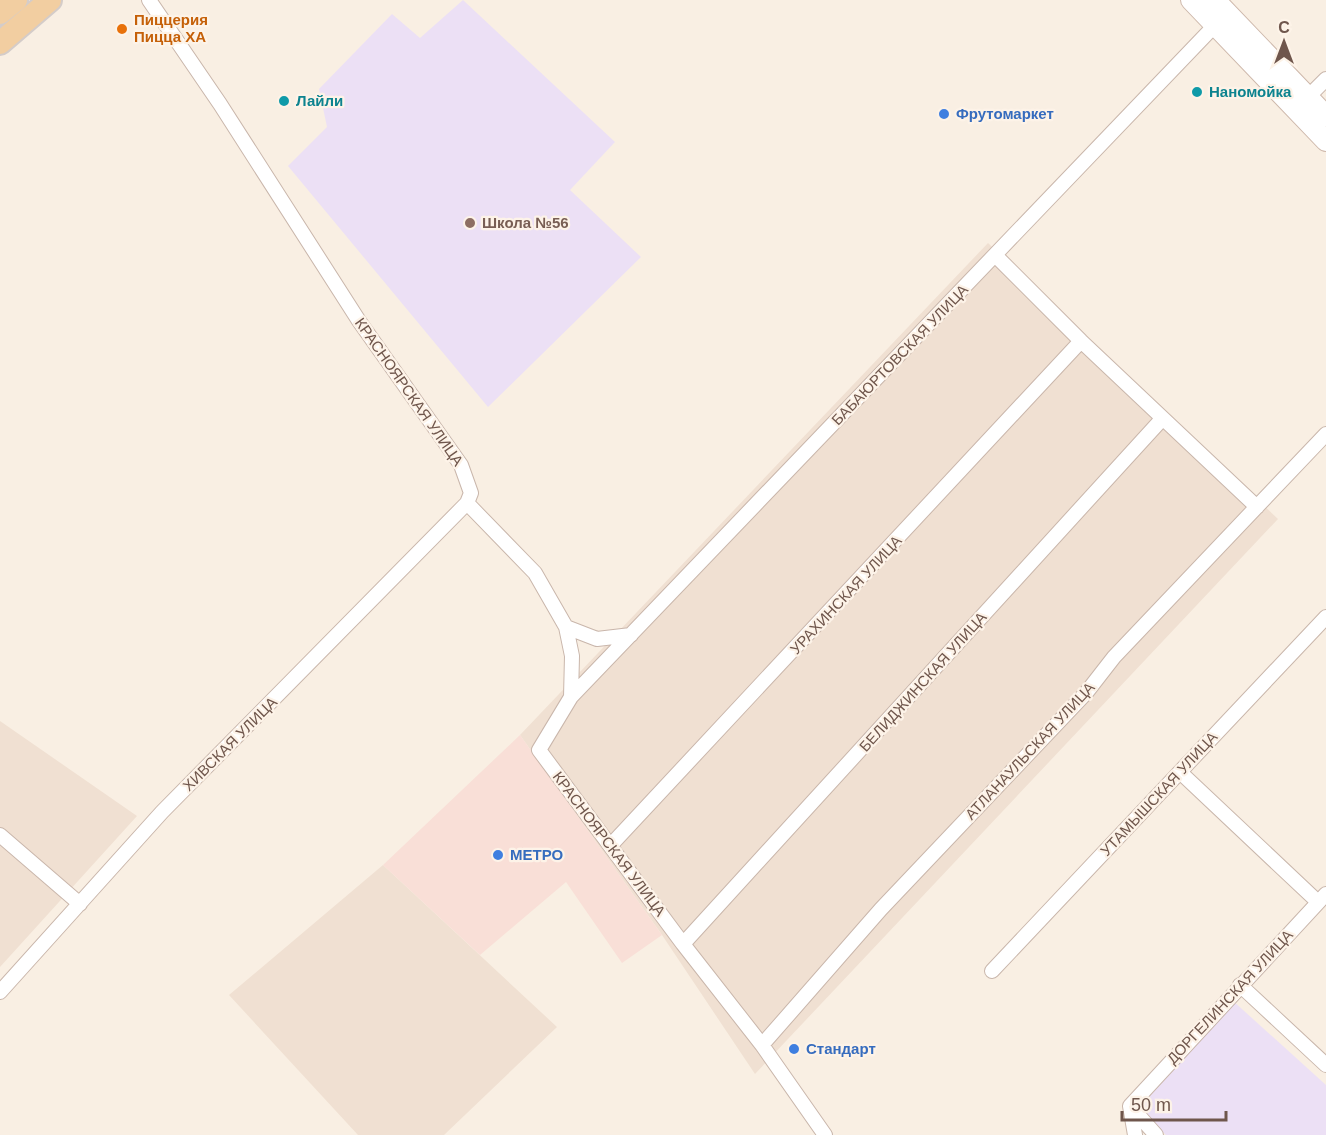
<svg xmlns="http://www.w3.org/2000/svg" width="1326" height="1135" font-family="Helvetica,sans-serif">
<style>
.residential{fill:#f0e0d2}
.commercial{fill:#f9dfd7}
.education{fill:#ece0f5}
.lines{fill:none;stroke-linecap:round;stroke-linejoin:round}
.street-casing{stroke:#c9b6ab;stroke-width:16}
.secondary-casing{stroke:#ceb8ab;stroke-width:22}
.primary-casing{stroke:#d4ccc9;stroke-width:26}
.street{stroke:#fff;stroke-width:14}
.secondary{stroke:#fff;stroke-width:20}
.primary{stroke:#f2cea1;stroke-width:22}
.food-dot{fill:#e8710a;stroke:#fdf3e8;stroke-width:2}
.culture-dot{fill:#0f9aa8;stroke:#fdf3e8;stroke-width:2}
.shop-dot{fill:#3f7fe0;stroke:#fdf3e8;stroke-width:2}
.education-dot{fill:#8d6e63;stroke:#fdf3e8;stroke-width:2}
.labels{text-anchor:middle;stroke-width:4.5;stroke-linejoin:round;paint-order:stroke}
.food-label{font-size:15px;font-weight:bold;fill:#c56008;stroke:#fdf3e8;text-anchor:start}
.culture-label{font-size:15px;font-weight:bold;fill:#0d838f;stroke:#fdf3e8;text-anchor:start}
.shop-label{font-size:15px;font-weight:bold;fill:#366cbe;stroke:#fdf3e8;text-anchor:start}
.education-label{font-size:15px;font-weight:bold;fill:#785e54;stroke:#fdf3e8;text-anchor:start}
.street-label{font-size:15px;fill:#6f564c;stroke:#fdf3e8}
</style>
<rect width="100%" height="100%" fill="#f9efe3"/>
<path class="residential" d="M988 243 1278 519 755 1074 662 935 520 735Z
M0 721 137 816 0 967Z
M383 865 557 1027 444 1135H358L229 995Z"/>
<path class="commercial" d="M520 735 662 935 622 963 566 882 480 955 383 865Z"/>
<path class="education" d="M463 0 615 142 570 190 641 257 488 407 288 166 327 127 319 89 392 14 420 38Z
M1232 1000 1326 1085V1135H1166L1145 1115 1144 1098Z"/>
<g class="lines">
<defs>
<path id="street" d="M149 0 220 104 359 321 461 465 471 493 467 503 535 573 566 627 572 656 571 697 539 750 683 944 762 1045 825 1135
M1302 103 1326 79
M996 256 1081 341 1257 507
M566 627 597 639 631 635
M571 697 1220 20
M1180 772 1318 902
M0 835 80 904
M610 846 1081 341
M683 944 1162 419
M992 971 1326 617
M1240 985 1326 1065
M0 992 162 812 467 503
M762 1045 881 909 1086 693 1114 657 1326 434
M1131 1107 1156 1135
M1135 1135 1130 1106 1326 894"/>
<path id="secondary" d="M1191 0 1326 141
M1215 0 1326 116"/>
<path id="primary" d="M0 13 16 0
M0 43 50 0"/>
</defs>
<use href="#street" class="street-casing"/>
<use href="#secondary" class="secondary-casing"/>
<use href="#primary" class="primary-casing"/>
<use href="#street" class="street"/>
<use href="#secondary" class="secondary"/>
<use href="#primary" class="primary"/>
</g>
<circle class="food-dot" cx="122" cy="29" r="6"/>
<g class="culture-dot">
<circle cx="1197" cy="92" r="6"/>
<circle cx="284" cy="101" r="6"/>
</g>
<g class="shop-dot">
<circle cx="944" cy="114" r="6"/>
<circle cx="498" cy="855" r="6"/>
<circle cx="794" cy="1049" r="6"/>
</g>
<circle class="education-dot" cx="470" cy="223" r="6"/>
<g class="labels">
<g class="food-label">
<text x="134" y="25">Пиццерия<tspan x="134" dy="17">Пицца ХА</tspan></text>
</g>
<g class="culture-label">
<text x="1209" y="97">Наномойка</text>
<text x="296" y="106">Лайли</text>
</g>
<g class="shop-label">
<text x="956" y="119">Фрутомаркет</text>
<text x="510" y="860">МЕТРО</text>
<text x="806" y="1054">Стандарт</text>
</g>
<g class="education-label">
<text x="482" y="228">Школа №56</text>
</g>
<g class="street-label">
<text transform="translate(900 355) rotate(-46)" y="5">БАБАЮРТОВСКАЯ УЛИЦА</text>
<text transform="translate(409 392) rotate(55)" y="5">КРАСНОЯРСКАЯ УЛИЦА</text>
<text transform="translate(846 595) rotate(-47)" y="5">УРАХИНСКАЯ УЛИЦА</text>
<text transform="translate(923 682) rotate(-48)" y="5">БЕЛИДЖИНСКАЯ УЛИЦА</text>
<text transform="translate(230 744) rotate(-45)" y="5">ХИВСКАЯ УЛИЦА</text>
<text transform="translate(1030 751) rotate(-47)" y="5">АТЛАНАУЛЬСКАЯ УЛИЦА</text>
<text transform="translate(1159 794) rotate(-47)" y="5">УТАМЫШСКАЯ УЛИЦА</text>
<text transform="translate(609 844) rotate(53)" y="5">КРАСНОЯРСКАЯ УЛИЦА</text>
<text transform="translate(1230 997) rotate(-47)" y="5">ДОРГЕЛИНСКАЯ УЛИЦА</text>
</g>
</g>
<g transform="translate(1284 42)" stroke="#fdf3e8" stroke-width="4.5" paint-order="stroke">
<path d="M0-4.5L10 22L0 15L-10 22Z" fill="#6f564c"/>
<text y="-9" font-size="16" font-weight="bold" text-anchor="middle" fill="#6f564c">С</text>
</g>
<path d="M1122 1111v9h104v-9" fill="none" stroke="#6f564c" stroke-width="3"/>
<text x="1131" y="1111" font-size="18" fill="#6f564c" stroke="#fdf3e8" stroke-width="4.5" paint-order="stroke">50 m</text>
</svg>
